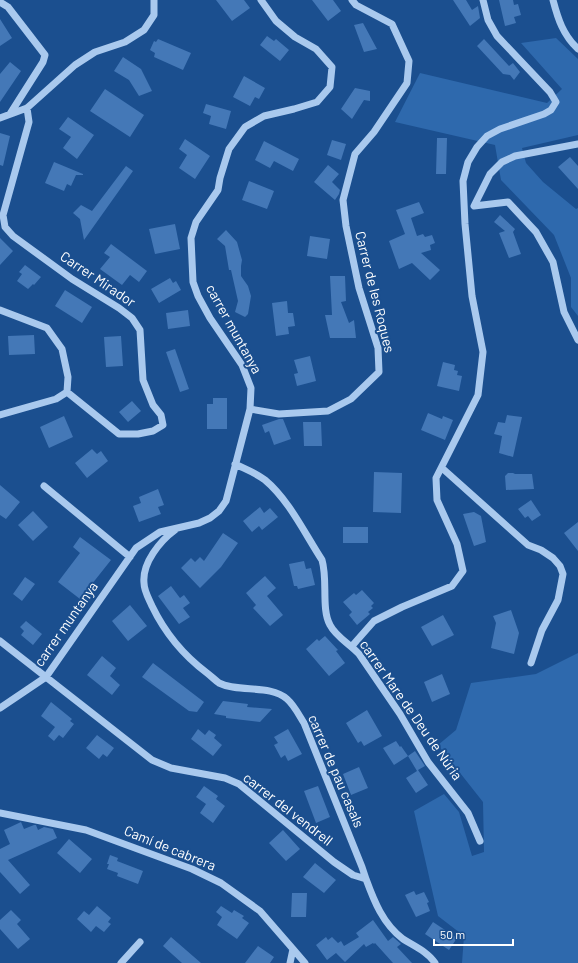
<svg xmlns="http://www.w3.org/2000/svg" width="578" height="963" font-family="Barlow,sans-serif">
<style>
.green{fill:#2e69ad}
.building{fill:#4478b7}
.lines{fill:none;stroke-linecap:round;stroke-linejoin:round}
.minor{stroke:#a9c9ee;stroke-width:7}
.labels{text-anchor:middle;stroke-width:4;stroke-linejoin:round;paint-order:stroke}
.street-label{font-size:14px;fill:#fff;stroke:#1b4f8f}
</style>
<rect width="100%" height="100%" fill="#1b4f8f"/>
<path class="green" d="M556 38 578 59V135L522 148 526 163 543 182 576 209 578 208V316L571 307V278L554 235 501 180 495 145 395 122 420 73 547 103 562 89 521 43Z
M578 653V963H462L464 936 438 916 414 811 444 794 459 812 472 856 484 852 483 802 438 745 456 730 471 683 536 674Z"/>
<path class="building" d="M216 0H244L250 8 232 21Z
M312 0H333L341 11 328 21Z
M453 0H466L472 10 478 6 480 18 470 26Z
M499 0H513L514 5 518 4 521 15 514 17 516 23 505 26Z
M0 19 12 38 0 46Z
M363 23 377 49 364 52 354 25Z
M267 36 274 41 276 39 289 50 280 61 260 45Z
M158 39 191 53 183 70 154 57 155 53 150 50 154 41 156 42Z
M484 39 509 66 513 63 520 72 514 80 510 75 503 74 477 46Z
M123 57 141 69 152 91 139 96 129 80 114 71Z
M10 62 21 71 0 102V74Z
M244 76 265 88 259 99 255 97 250 106 233 97Z
M355 88 370 91V101L364 100 352 119 341 109Z
M105 89 144 115 130 137 90 111Z
M206 104 231 111 226 129 209 124 211 116 203 113Z
M68 117 94 135 77 159 63 148 71 137 59 129Z
M0 133 10 136 3 166 0 165Z
M437 138H447L446 174H436Z
M185 139 210 156 195 179 179 168 187 155 179 149Z
M332 140 346 144 341 160 327 155Z
M264 141 299 159 293 171 274 161 270 168 255 160Z
M570 157 578 166V189L558 167Z
M54 162 83 174V175H76L71 186 67 184 64 191 45 183Z
M328 165 339 174 332 182 340 190 339 194 335 200 314 182Z
M126 166 133 171 84 240 80 219 73 213 81 205 92 211Z
M249 181 274 191 267 209 242 200Z
M419 202 424 213 411 218 417 236 423 234 425 237 432 235 435 243 430 245 431 250 421 253 440 270 430 280 412 263 399 269 389 241 405 234 396 210Z
M500 215 515 229 513 232 521 254 509 258 499 233 505 231 494 222Z
M175 224 180 249 155 254 149 229Z
M226 230 237 242 242 260 241 266V276L248 286 251 296 248 314 245 317 235 312 238 301 231 270H229L225 246 217 239Z
M310 236 330 239 327 259 307 256Z
M0 238 13 251 0 265Z
M111 244 147 271 139 282 130 275 122 285 100 269 110 257 104 253Z
M25 265 41 277 34 285 33 284 28 289 17 281 22 274 19 272Z
M330 276H345L346 301 341 302 349 323 354 320 356 338H330L325 315H332Z
M170 278 173 283 176 281 181 290 159 303 151 289Z
M65 290 92 307 82 323 55 306Z
M287 301 288 313H293L295 326 288 327 289 334 276 336 272 303Z
M188 310 190 326 168 329 166 313Z
M34 335 35 354 9 355 8 336Z
M121 336 123 366 106 367 104 337Z
M175 349 189 389 180 392 166 352Z
M310 356 316 381 297 386 294 374 298 373 294 360Z
M443 362 455 365 454 370 458 371 457 375 462 376 459 391 437 386Z
M213 398H227V429H207V404H213Z
M132 401 141 411 128 422 119 412Z
M428 413 442 419 443 416 453 420 445 440 421 430Z
M507 415 522 417 513 457 499 453 502 436 494 434 498 422 505 423Z
M64 416 73 437 49 448 40 427Z
M279 419H283L291 439 274 445 269 431 265 433 262 425Z
M303 422H321L322 446H304Z
M92 449 97 454 101 451 108 461 87 478 75 463Z
M374 472 402 473 401 513 373 512Z
M508 473H513L515 474H532L534 489 506 490 505 476Z
M0 485 20 502 6 519 0 515Z
M158 489 164 505 158 507 161 514 139 522 133 506 141 503 139 497Z
M531 500 541 515 532 521 528 516 525 518 518 509Z
M260 507 264 513 270 508 278 517 262 530 259 526 252 532 243 521Z
M33 511 48 527 33 541 18 525Z
M474 512 481 516 486 542 474 546 463 514Z
M578 522V551L564 533Z
M343 527H368V543H343Z
M223 533 238 543 221 567 200 588 181 568 191 558 195 562 200 557 204 561Z
M80 537 111 560 80 599 58 582 80 553 73 547Z
M304 561 306 569 311 568 315 585 298 589 297 586H294L289 564Z
M265 576 276 588 267 596 283 615 270 626 253 608 256 605 246 593Z
M25 577 35 584 22 601 13 594Z
M171 586 180 598 184 595 190 603 183 608 190 617 179 624 158 596Z
M362 590 374 603 371 606 373 608 368 612 370 614 357 625 349 615 352 612 343 602 354 593 356 595Z
M130 605 147 626 128 641 112 621Z
M511 610 519 633 514 654 491 648 496 623 493 616Z
M443 615 454 635 432 646 421 627Z
M26 621 42 634 33 645 21 635 24 631 20 627Z
M325 636 338 650 336 651 345 663 329 676 306 649 317 639 319 641Z
M102 656 116 668 110 676 120 685 112 695 87 675Z
M153 663 204 702 197 712 189 711 142 677Z
M442 674 450 694 432 702 424 682Z
M223 701 248 704 247 707 272 709 260 722 226 718V716L214 714Z
M51 702 72 719 70 721 74 724 63 738 59 735 54 741 48 736 55 727 41 716Z
M367 710 382 736 364 746 361 741 358 743 346 723Z
M198 729 205 735 209 730 216 735 214 738 222 745 213 756 191 739Z
M288 729 302 754 288 761 285 755 281 758 274 745 278 743 274 737Z
M97 735 114 748 107 757 103 754 99 759 86 748Z
M396 741 400 747 401 746 408 756 415 751 425 766 418 770 428 785 416 793 406 778 417 771 408 756 394 765 383 748Z
M359 767 368 788 351 795 343 774Z
M204 786 218 796 216 799 225 806 213 823 200 813 206 804 196 797Z
M318 786 330 817 316 823 304 791Z
M21 822 24 829 34 825H36L38 830 44 827 53 829 57 838 8 860 30 885 20 894 0 872V849L10 844 4 830Z
M283 830 300 849 286 861 269 843Z
M69 839 92 859 80 873 57 853Z
M110 855 118 858 117 861 143 871 138 884 117 876 118 873 107 869 109 864H107Z
M315 863 336 880 324 893 303 877Z
M414 891 416 895 424 892 429 902 427 903 430 911 416 917 405 895Z
M292 893H307L306 917H291Z
M97 906 111 918 108 922 111 924 104 932 96 926 91 932 77 919 84 911 89 915Z
M221 906 232 913 234 910 244 916 242 918 249 923 237 939 217 925 222 917 216 912Z
M11 910 21 920 17 924 30 939 18 949 0 929V920Z
M373 920 388 941 393 937 401 944 397 947 412 963H393L375 943 374 944 373 943 366 947 364 944 345 962 336 953 327 960 316 945 326 937 328 940 332 937 338 943 341 941 344 946 359 937 356 933Z
M433 922 457 938 449 950 425 934Z
M171 937 201 963H182L163 946Z
M258 946 274 957 270 963H245Z"/>
<g class="lines">
<path class="minor" d="M553 0C558 19 563 35 578 49
M0 2 8 7 45 55 43 62 10 114
M27 108 29 122 3 215 5 227 13 236 72 279 119 308 132 318 140 330 143 380 153 405 161 415 163 425 153 431 138 434H119L67 392
M0 118 27 108 75 65 95 52 125 42 144 30 154 15V0
M578 144 515 156 502 162 490 174 474 206 508 202 536 232 553 262 564 312 578 340
M0 310 47 328 62 349 68 377 67 392 56 399 0 415
M250 409 279 414 328 411 351 399 379 372 378 348 359 288 346 226 343 200 355 154 374 132 407 83 409 61 392 24 356 5 352 0
M235 464C245 469 256 473 265 480 289 500 305 534 322 560 328 580 321 609 330 625 336 637 350 644 359 654L400 714 428 762 468 813 480 841
M442 468 528 545 541 550 553 558 560 566 563 574 558 600 542 630 531 663
M44 486 130 557
M175 530C160 541 142 563 144 583 144 591 149 599 152 606 165 633 183 655 207 673 211 676 215 680 219 683 239 693 270 684 287 699 294 705 299 715 304 723L362 867 366 879
M0 641 152 760 171 768 225 778 239 784 334 862 353 875 366 879C374 901 383 924 403 939 414 946 428 952 435 963
M352 646 374 621 402 607 452 586 463 571 457 544 437 500 436 478 478 395 483 352 472 296 465 224 463 181 468 162 477 147 487 136 500 129 544 114 551 110 556 102 550 92 497 36 488 20 483 0
M0 708 46 677 136 548 160 532 199 523 210 518 219 511 226 501 250 409 251 388 242 365 210 318 198 296 193 282 191 238 196 222 218 190 220 178 229 149 245 127 264 116 294 109 317 102 330 87 332 67 316 49 295 37 276 21 261 0
M0 813 86 830 192 869 221 883 260 911 293 949 290 963
M293 949 305 963
M121 963 140 942"/>
</g>
<g class="labels">
<g class="street-label">
<text transform="translate(98 279) rotate(34)" y="5">Carrer Mirador</text>
<text transform="translate(375 292) rotate(76)" y="5">Carrer de les Roques</text>
<text transform="translate(234 329) rotate(61)" y="5">carrer muntanya</text>
<text transform="translate(66 624) rotate(-55)" y="5">carrer muntanya</text>
<text transform="translate(411 710) rotate(55)" y="5">carrer Mare de Deu de Núria</text>
<text transform="translate(336 771) rotate(67)" y="5">carrer de pau casals</text>
<text transform="translate(288 809) rotate(38)" y="5">carrer del vendrell</text>
<text transform="translate(170 848) rotate(22)" y="5">Camí de cabrera</text>
</g>
</g>
<path d="M434 939v6h79v-6" fill="none" stroke="#ffffff" stroke-width="2"/>
<text x="440" y="939" font-size="12" fill="#ffffff" stroke="#1b4f8f" stroke-width="3" paint-order="stroke">50 m</text>
</svg>
